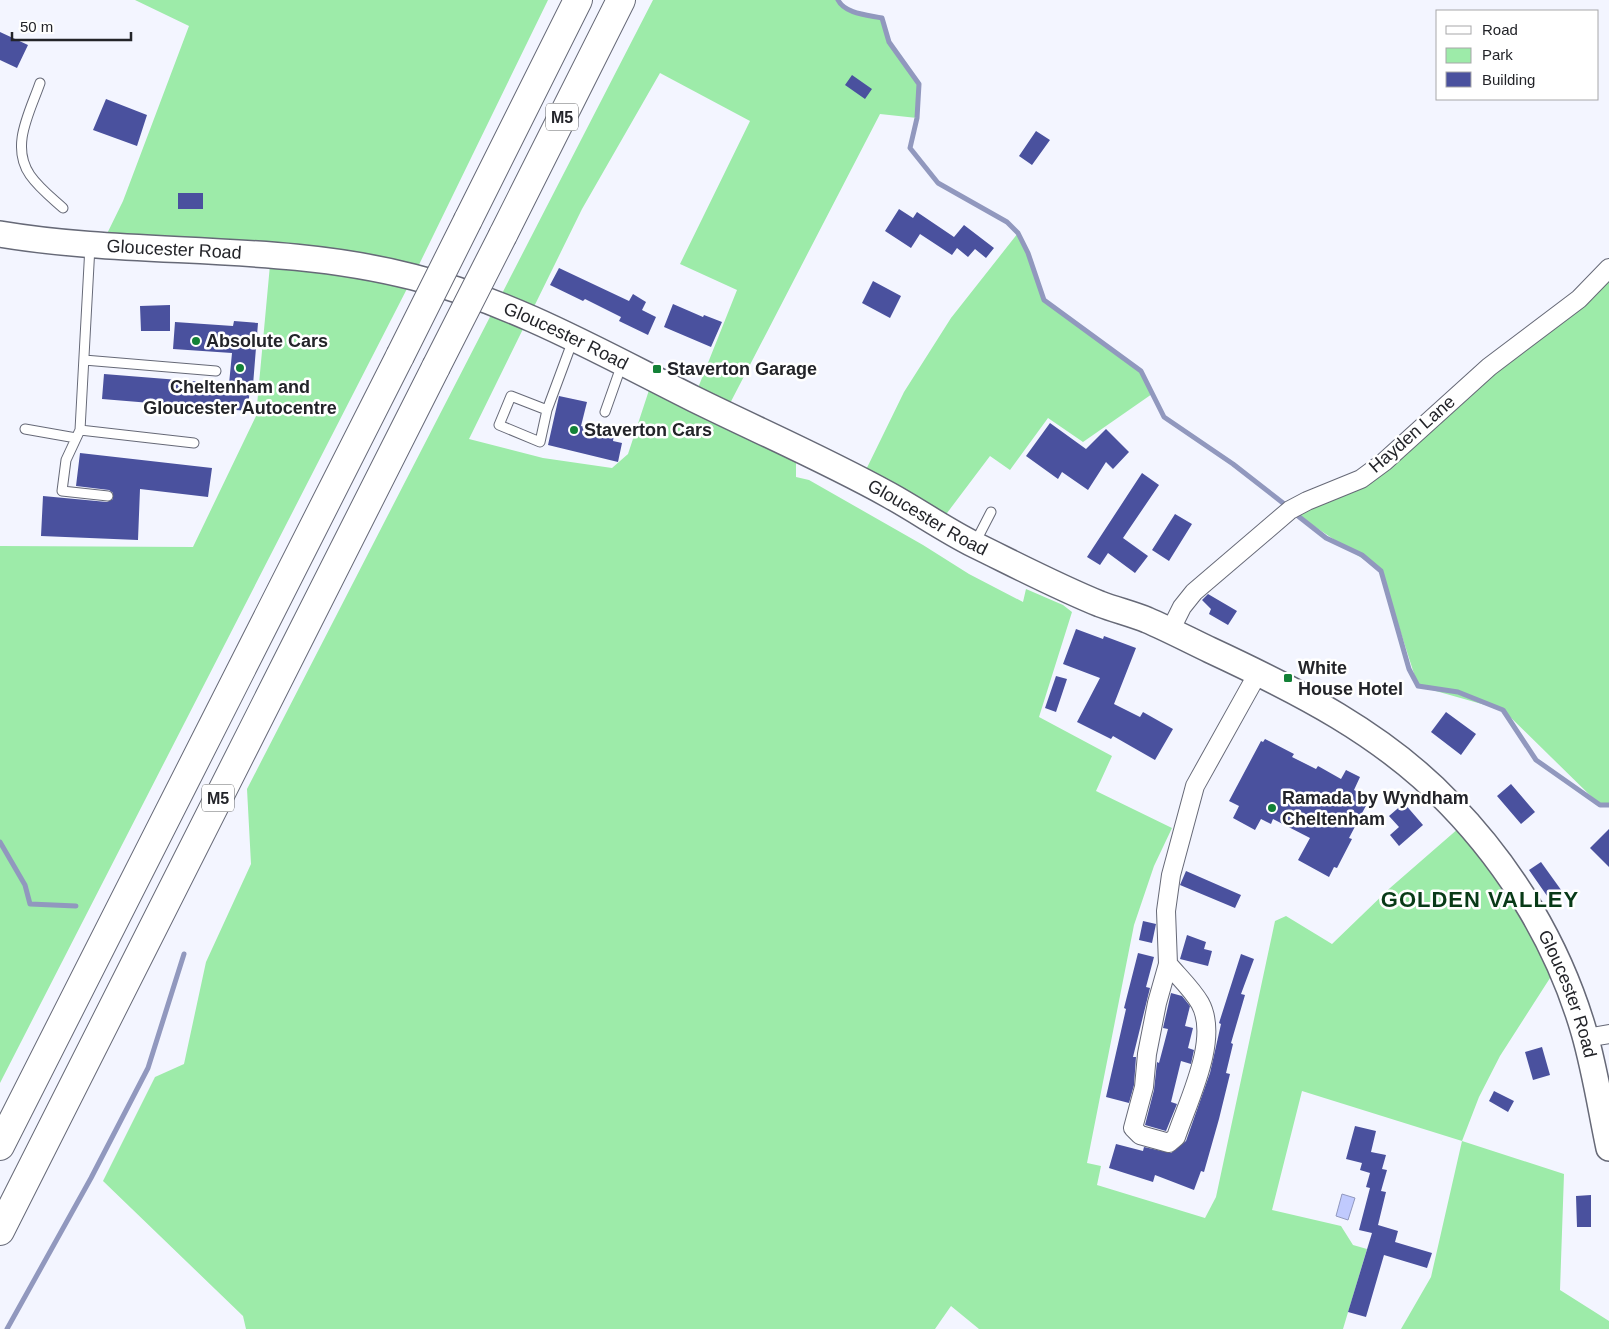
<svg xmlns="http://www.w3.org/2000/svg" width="1609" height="1329" font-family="Arial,sans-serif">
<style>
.green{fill:#9deba9;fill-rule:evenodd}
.water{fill:#c0cafe;stroke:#9198be}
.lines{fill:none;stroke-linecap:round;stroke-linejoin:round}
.stream{stroke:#9198be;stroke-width:5}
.building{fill:#4a519e}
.service-casing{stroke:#666977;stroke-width:11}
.minor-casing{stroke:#666977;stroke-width:20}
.secondary-casing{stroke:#666977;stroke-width:28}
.motorway-casing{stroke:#666977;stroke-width:30}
.service{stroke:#fff;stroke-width:9}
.minor{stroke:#fff;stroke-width:18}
.secondary{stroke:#fff;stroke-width:25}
.motorway{stroke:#fff;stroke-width:28}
.motorway-bridge-casing{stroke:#666977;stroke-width:30;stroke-linecap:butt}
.motorway-bridge{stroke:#fff;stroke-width:28}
.poi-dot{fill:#138137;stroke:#fff;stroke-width:2}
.labels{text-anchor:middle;stroke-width:5;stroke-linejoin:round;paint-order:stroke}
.shield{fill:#fff;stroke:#656669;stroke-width:1}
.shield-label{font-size:16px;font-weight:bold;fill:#232429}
.street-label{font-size:18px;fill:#232429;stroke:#fff}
.poi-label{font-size:18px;font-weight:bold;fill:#232429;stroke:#fff;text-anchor:start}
.district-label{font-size:22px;font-weight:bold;letter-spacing:1px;fill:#083a17;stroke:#fff}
</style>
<rect width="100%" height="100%" fill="#f3f5ff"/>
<path class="green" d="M135 0H548L413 277 0 1083V546L193 547 256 416 271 254 101 246 123 201 189 26Z
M653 0H838C846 14 868 15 882 18L889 42 919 84 917 118 880 114 725 413 796 448V477L809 480 923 545 969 574 1023 602 1026 589 1063 605 1072 612 1039 717 1112 756 1096 791 1172 828 1154 866 1134 925 1087 1163 1101 1166 1097 1185 1205 1218 1216 1197 1275 921 1286 916 1332 944 1390 888 1467 821 1559 964 1500 1056 1479 1097 1462 1141 1564 1174 1560 1290 1609 1321V1329H1401L1431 1277 1462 1141 1302 1091 1272 1210 1341 1226 1353 1245 1367 1249 1343 1329H979L951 1306 935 1329H246L243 1316 103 1181 155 1077 184 1064 206 962 251 864 247 789ZM660 73 750 121 680 264 737 290 694 398 653 378 628 454 612 468 543 458 469 439 582 209Z
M1018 233 1028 253 1044 300 1141 371 1152 394 1083 442 1048 418 1010 470 990 456 938 525 861 480 904 392 951 318Z
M1609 263V805H1600L1503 710 1418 686 1381 571 1290 510 1361 479Z"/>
<path class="water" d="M1342 1194 1355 1198 1348 1220 1336 1216Z"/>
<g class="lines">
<path class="stream" d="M838 0C845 14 868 15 882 18L889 42 919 84 917 118 910 148 938 183 1007 222 1018 233 1028 253 1044 300 1141 371 1164 417 1233 464 1283 503
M1298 516 1326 538 1362 555 1381 571 1409 669 1418 686 1458 692 1503 710 1536 760 1600 805H1609
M0 842 25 885 30 904 76 906
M7 1329 91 1178 148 1068 184 954"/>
</g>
<path class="building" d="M0 32 28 45 17 68 0 60Z
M852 75 872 89 865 99 845 85Z
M106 99 147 115 137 146 93 130Z
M1036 131 1050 140 1032 165 1019 156Z
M178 193H203V209H178Z
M899 209 913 218 917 212 954 237 964 225 994 248 986 258 975 249 968 257 957 248 952 255 920 234 911 248 885 231Z
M559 268 629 301 633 294 646 302 642 310 656 317 648 335 619 321 621 317 585 299 583 301 550 285Z
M873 281 901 296 890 318 862 303Z
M673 304 703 317 704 315 722 322 711 347 664 327Z
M170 305V331H141L140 306Z
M234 321 258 323 253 385H250L248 411 102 399 104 374 229 384 232 353 173 349 175 322 233 326Z
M559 396 587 402 581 426 614 434 613 441 622 443 618 462 548 445Z
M1050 423 1086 449 1106 429 1129 452 1113 469 1106 462 1088 490 1062 472 1058 479 1026 456Z
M80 453 212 468 208 497 140 489 138 540 41 536 43 496 107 502 113 499V493L109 490 76 486Z
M1142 473 1159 485 1123 538 1148 556 1135 573 1108 553 1100 565 1087 557Z
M1175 514 1192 524 1169 561 1152 550Z
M1208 594 1237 611 1228 625 1209 614 1211 609 1202 600Z
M1076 629 1103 639 1104 636 1136 648 1114 704 1140 717 1143 712 1173 729 1155 760 1113 736 1111 739 1077 722 1100 678 1063 664Z
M1056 676 1067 679 1056 712 1045 708Z
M1446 712 1476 734 1461 755 1431 732Z
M1265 739 1294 754 1292 757 1316 769 1318 766 1341 779 1346 770 1360 777 1354 790 1370 798 1349 838 1352 839 1337 868 1334 867 1329 877 1298 860 1310 838 1273 819 1271 824 1261 819 1255 830 1233 818 1239 806 1229 801 1261 741 1263 742Z
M1511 784 1535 812 1521 824 1497 796Z
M1404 803 1423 825 1399 846 1390 835 1399 827 1389 816Z
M1609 829V867L1590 848Z
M1541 862 1564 894 1552 903 1529 870Z
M1186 871 1241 895 1235 908 1180 885Z
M1143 921 1156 924 1152 943 1139 940Z
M1187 935 1206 942 1204 949 1212 951 1208 966 1180 959Z
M1138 953 1154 957 1146 987 1150 988 1133 1057H1136L1134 1085 1129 1103 1106 1097 1126 1009 1124 1008Z
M1241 954 1254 959 1241 994 1245 995 1231 1043 1233 1044 1226 1073 1230 1074 1219 1119 1204 1172 1201 1171 1194 1190 1155 1175 1153 1182 1109 1168 1116 1144 1143 1151 1144 1147 1171 1153 1186 1141 1210 1073 1221 1024 1219 1023Z
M1171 993 1182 996 1190 1006 1185 1026 1193 1028 1188 1048 1194 1050 1191 1064 1181 1061 1171 1102 1177 1104 1166 1131 1145 1125 1154 1090 1157 1062 1159 1063 1168 1029 1163 1028Z
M1542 1047 1550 1075 1533 1080 1525 1052Z
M1494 1091 1514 1101 1508 1112 1489 1101Z
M1355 1126 1376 1131 1371 1152 1386 1155 1382 1169 1387 1170 1381 1191 1386 1192 1378 1225 1398 1231 1395 1242 1432 1253 1427 1268 1384 1255 1366 1317 1348 1312 1372 1233 1359 1230 1370 1188 1366 1187 1370 1173 1360 1170 1362 1163 1346 1159Z
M1591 1195V1227H1577L1576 1196Z"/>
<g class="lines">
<defs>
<path id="service" d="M40 83C30 112 10 146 30 175 39 188 52 198 63 208
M90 246 80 430 66 460 62 491 108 496
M84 360 216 371
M547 410 511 396 499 425 540 442 547 410 573 340
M605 412 622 364
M25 429 76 438
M80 430 194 443
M975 543 991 512"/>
<path id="minor" d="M1170 631 1182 607 1194 592 1290 510 1307 501 1361 479 1384 462 1489 367 1579 299 1609 268
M1168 964C1178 976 1192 989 1200 1003 1220 1039 1188 1101 1176 1137L1169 1143 1140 1135 1133 1128 1144 1087 1147 1054 1157 1003 1168 964 1166 911 1171 875 1195 786 1258 673
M1586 1038 1609 1034"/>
<g id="secondary">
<path id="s1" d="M0 234C137 257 277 242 413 277 513 302 602 353 694 399 759 431 826 460 889 495 918 511 945 530 975 545 1016 565 1058 587 1100 604 1116 610 1132 614 1147 620 1168 629 1189 640 1210 650 1296 690 1384 734 1450 804 1512 868 1559 946 1584 1032 1595 1070 1601 1110 1609 1148"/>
</g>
<path id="motorway" d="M468 220 578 0
M503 235 621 0
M0 1146 400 356
M0 1231 436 367"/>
</defs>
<use href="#service" class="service-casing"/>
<use href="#minor" class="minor-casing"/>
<use href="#secondary" class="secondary-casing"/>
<use href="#motorway" class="motorway-casing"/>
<use href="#service" class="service"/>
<use href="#minor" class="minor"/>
<use href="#secondary" class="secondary"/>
<use href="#motorway" class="motorway"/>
<defs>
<path id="motorway-bridge" d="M400 356 468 220
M436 367 503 235"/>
</defs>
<use href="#motorway-bridge" class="motorway-bridge-casing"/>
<use href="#motorway-bridge" class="motorway-bridge"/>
</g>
<g class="poi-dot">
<circle cx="196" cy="341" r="5"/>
<circle cx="240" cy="368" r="5"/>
<rect x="652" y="364" width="10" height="10" rx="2.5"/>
<circle cx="574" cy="430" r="5"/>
<rect x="1283" y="673" width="10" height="10" rx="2.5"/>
<circle cx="1272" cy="808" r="5"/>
</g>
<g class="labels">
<g class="shield">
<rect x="546" y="103.5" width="32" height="27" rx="4"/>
<rect x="202" y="784.5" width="32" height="27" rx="4"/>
</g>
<g class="shield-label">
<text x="562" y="123">M5</text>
<text x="218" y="804">M5</text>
</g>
<g class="street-label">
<text dy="6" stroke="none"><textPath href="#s1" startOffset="175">Gloucester Road</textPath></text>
<text dy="6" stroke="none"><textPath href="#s1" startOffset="580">Gloucester Road</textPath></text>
<text transform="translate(1412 434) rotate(-41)" y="6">Hayden Lane</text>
<text dy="6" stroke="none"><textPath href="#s1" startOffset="985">Gloucester Road</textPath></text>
<text dy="6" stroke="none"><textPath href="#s1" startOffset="1810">Gloucester Road</textPath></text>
</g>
<g class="poi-label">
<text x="206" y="347">Absolute Cars</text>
<text x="667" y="375">Staverton Garage</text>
<text x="240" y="393" text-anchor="middle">Cheltenham and<tspan x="240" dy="21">Gloucester Autocentre</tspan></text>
<text x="584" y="436">Staverton Cars</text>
<text x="1298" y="674">White<tspan x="1298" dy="21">House Hotel</tspan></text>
<text x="1282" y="804">Ramada by Wyndham<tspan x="1282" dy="21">Cheltenham</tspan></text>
</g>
<g class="district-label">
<text x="1480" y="907">GOLDEN VALLEY</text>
</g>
</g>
<rect x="1436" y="10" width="162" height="90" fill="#ffffff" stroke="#a7a7a9"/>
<rect x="1446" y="26" width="25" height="8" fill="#ffffff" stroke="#a7a7a9"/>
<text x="1482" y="35" font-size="15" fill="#232429">Road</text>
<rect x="1446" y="48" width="25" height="15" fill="#9deba9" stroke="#a7a7a9"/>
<text x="1482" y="60" font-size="15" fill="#232429">Park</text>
<rect x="1446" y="72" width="25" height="15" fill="#4a519e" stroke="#a7a7a9"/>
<text x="1482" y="85" font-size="15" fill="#232429">Building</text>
<path d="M12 32v8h119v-8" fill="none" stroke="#232429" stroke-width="2.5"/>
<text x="20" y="32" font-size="15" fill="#232429" stroke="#ffffff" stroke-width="4" paint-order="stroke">50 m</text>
</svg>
